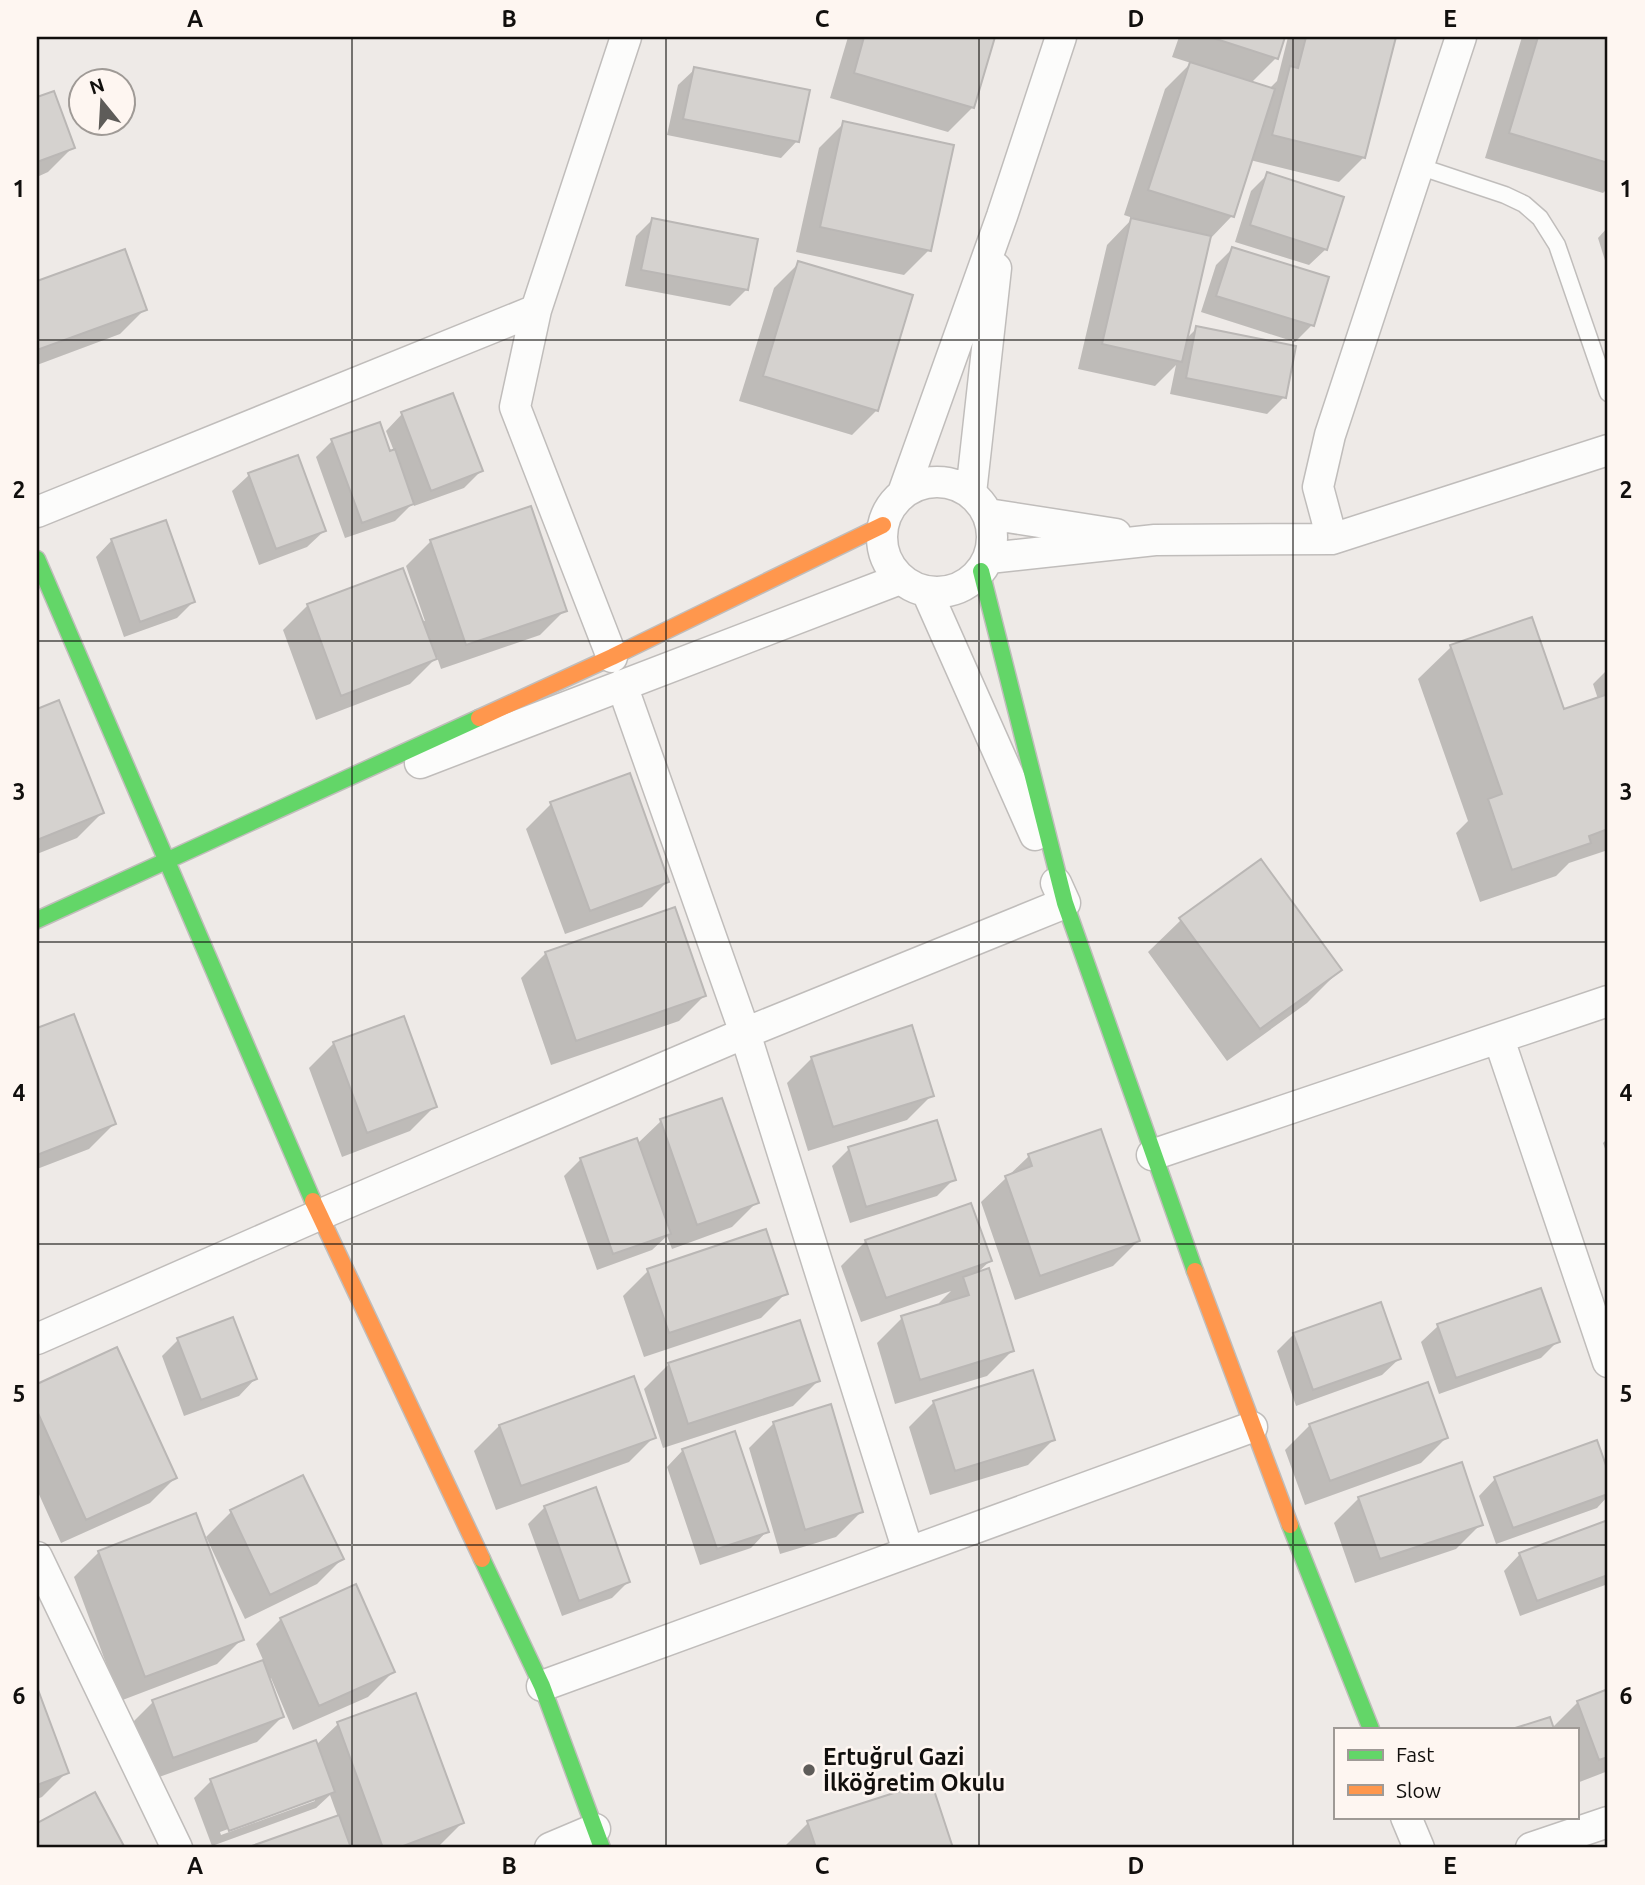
<svg xmlns="http://www.w3.org/2000/svg" width="1645" height="1885" font-family="Ubuntu,sans-serif">
<style>
.shadow{fill:#0003;fill-rule:evenodd}
.building{fill:#d5d2cf;stroke:#bab7b5;stroke-width:2}
.lines{fill:none;stroke-linecap:round;stroke-linejoin:round}
.lane-casing{stroke:#c0bdbb;stroke-width:19}
.street-casing{stroke:#c0bdbb;stroke-width:33}
.fast-casing{stroke:#c0bdbb;stroke-width:19}
.slow-casing{stroke:#c0bdbb;stroke-width:19}
.lane{stroke:#fcfcfb;stroke-width:16}
.street{stroke:#fcfcfb;stroke-width:30}
.fast{stroke:#63d668;stroke-width:16}
.slow{stroke:#ff974d;stroke-width:16}
.grid{fill:none;stroke:#110f0d;stroke-width:2;stroke-opacity:0.55}
.poi-dot{fill:#5e5c59;stroke:#fef6f1;stroke-width:2.5}
.labels{text-anchor:middle;stroke-width:5;stroke-linejoin:round;paint-order:stroke}
.poi-label{font-size:23px;font-weight:bold;fill:#110f0d;stroke:#fef6f1;text-anchor:start}
.neatline{fill:none;stroke:#110f0d;stroke-width:2.5}
.grid-label{font-size:23px;text-anchor:middle;font-weight:bold;fill:#110f0d}
</style>
<rect width="100%" height="100%" fill="#eeeae7"/>
<path class="shadow" d="M848 37H993L973 107 948 132 830 98Z
M1179 37H1283L1276 58 1251 83 1269 89 1277 81 1288 37H1394L1364 157 1339 182 1250 160 1232 216 1208 241 1185 340 1197 328 1284 397 1267 414 1170 394 1176 365 1155 386 1078 369 1107 245 1133 218 1124 215 1165 89 1191 63 1172 57Z
M1522 37H1608V188L1603 193 1485 158Z
M695 69 797 141 781 158 667 135 678 85Z
M53 93 73 147 48 172 37 177V99Z
M844 123 929 250 904 275 796 252 819 148Z
M1268 174 1326 249 1309 265 1235 242 1251 191Z
M652 220 746 290 730 306 625 286 636 236Z
M1608 227V270L1598 238Z
M1232 249 1312 325 1295 342 1201 312 1216 265Z
M124 251 145 309 120 334 37 365V283Z
M799 263 877 410 852 435 739 401 774 288Z
M402 414 481 471 464 488 414 506 413 503 395 521 345 538 316 457 332 441 389 453 394 451 386 431Z
M249 475 324 531 307 547 259 565 232 491Z
M112 540 193 602 177 618 124 637 96 557Z
M431 541 565 610 540 635 441 669 437 657 410 684 316 720 283 630 308 605 425 621 406 566Z
M1451 647 1563 711 1598 699 1593 684 1608 669V850L1569 863 1556 876 1480 902 1456 833 1468 821 1418 679Z
M58 703 102 813 77 838 37 854V711Z
M551 804 667 882 642 907 565 934 526 829Z
M1181 920 1340 970 1307 1003 1227 1061 1148 952Z
M546 953 704 996 679 1021 551 1065 521 978Z
M73 1016 114 1124 89 1149 37 1169V1030Z
M334 1043 435 1106 410 1131 342 1157 309 1068Z
M812 1058 932 1095 907 1120 808 1151 787 1083Z
M721 1100 757 1202 732 1227 672 1249 667 1236 652 1250 597 1270 564 1176 581 1159 637 1144 661 1121Z
M1608 1138V1157L1603 1143Z
M849 1149 954 1179 937 1196 850 1223 832 1166Z
M1029 1156 1138 1241 1113 1266 1015 1300 981 1202Z
M866 1241 990 1261 976 1274 1012 1351 987 1376 895 1404 877 1343 902 1318 940 1306 939 1303 951 1291 861 1322 841 1266Z
M648 1271 786 1293 761 1318 644 1357 623 1296Z
M1438 1326 1558 1341 1541 1358 1439 1394 1421 1342Z
M1294 1334 1399 1359 1382 1375 1296 1406 1277 1351Z
M178 1340 255 1379 239 1396 184 1416 162 1356Z
M117 1349 175 1478 150 1503 61 1543 37 1490V1386Z
M669 1364 818 1381 793 1406 663 1448 644 1389Z
M633 1379 654 1437 629 1462 496 1510 474 1451 499 1426Z
M934 1402 1053 1440 1028 1465 930 1495 909 1427Z
M774 1423 861 1512 836 1537 780 1554 749 1448Z
M1310 1425 1446 1438 1421 1463 1305 1505 1285 1450Z
M1596 1442 1608 1476V1496L1597 1508 1496 1544 1479 1496 1495 1479Z
M683 1450 767 1531 751 1548 700 1565 667 1467Z
M302 1477 342 1559 317 1584 245 1619 206 1537 231 1512Z
M1359 1498 1481 1524 1456 1549 1355 1583 1334 1523Z
M545 1507 628 1582 612 1598 562 1616 528 1524Z
M1608 1521V1584L1520 1616 1504 1571 1520 1554Z
M99 1552 242 1639 217 1664 120 1701 74 1577Z
M281 1619 393 1672 368 1697 293 1730 271 1678 268 1680 282 1717 257 1742 148 1781 128 1727 153 1702 264 1662 256 1644Z
M1608 1691V1771L1577 1783V1729H1518L1549 1719 1552 1728 1578 1702Z
M37 1692 67 1772 42 1797 37 1799Z
M414 1695 462 1823 437 1848H251L338 1817 330 1795 316 1808 212 1846 194 1798 211 1781 316 1745 338 1724ZM315 1797V1801L221 1835 220 1832Z
M930 1783 951 1848H783L808 1823Z
M94 1794 123 1848H37V1825Z"/>
<path class="building" d="M864 37H995L974 108 854 73Z
M1210 37H1285L1278 59Z
M1306 37H1396L1365 158 1272 135 1290 66 1298 68Z
M1538 37H1608V163L1509 133Z
M1190 62 1275 89 1234 217 1148 190Z
M694 67 810 90 799 142 683 119Z
M54 91 75 148 37 162V97Z
M843 121 954 145 931 251 820 227Z
M1267 172 1344 197 1327 250 1250 225Z
M652 218 758 239 748 290 641 270Z
M1131 218 1211 236 1182 362 1102 344Z
M1232 247 1329 277 1314 326 1216 296Z
M125 249 147 310 37 350V281Z
M798 261 913 295 878 411 763 376Z
M1196 326 1296 346 1286 398 1186 378Z
M453 393 483 471 431 491 401 412Z
M380 422 390 451 395 449 414 504 362 523 331 439Z
M298 455 326 531 276 549 248 473Z
M531 506 567 611 466 645 430 540Z
M166 520 195 602 140 622 111 539Z
M403 568 437 659 341 696 307 604Z
M1532 617 1564 709 1608 694V829L1589 836 1591 843 1512 870 1488 799 1502 794 1450 645Z
M59 700 104 813 37 840V709Z
M630 773 669 882 590 911 550 802Z
M1261 859 1342 970 1260 1029 1179 918Z
M675 907 706 996 576 1041 545 952Z
M74 1014 116 1124 37 1155V1028Z
M404 1016 437 1107 367 1133 333 1042Z
M912 1025 934 1096 833 1127 811 1057Z
M722 1098 759 1203 697 1225 660 1119Z
M937 1120 956 1180 866 1207 848 1147Z
M1101 1129 1140 1241 1040 1276 1005 1176 1032 1166 1028 1154Z
M637 1138 671 1234 613 1254 580 1158Z
M971 1203 992 1261 886 1298 865 1240Z
M766 1229 788 1294 669 1333 647 1269Z
M989 1268 1014 1351 920 1380 901 1316 969 1295 963 1277Z
M1541 1288 1560 1342 1456 1378 1437 1324Z
M1381 1302 1401 1359 1313 1390 1293 1333Z
M233 1317 257 1379 201 1400 177 1338Z
M800 1320 820 1381 688 1424 668 1363Z
M117 1347 177 1478 86 1520 37 1411V1384Z
M1033 1370 1055 1440 955 1471 933 1401Z
M634 1376 656 1438 521 1486 499 1425Z
M1428 1382 1448 1438 1330 1481 1309 1424Z
M831 1404 863 1512 805 1530 773 1422Z
M735 1431 769 1532 717 1549 682 1449Z
M1597 1440 1608 1471V1494L1513 1528 1494 1477Z
M1462 1462 1483 1525 1380 1559 1358 1497Z
M303 1475 344 1559 270 1595 230 1510Z
M596 1487 630 1582 579 1601 544 1506Z
M196 1513 244 1640 145 1677 98 1551Z
M1608 1520V1575L1537 1601 1519 1553Z
M356 1584 395 1672 319 1706 280 1618Z
M263 1660 284 1717 173 1758 152 1700Z
M37 1687 69 1773 37 1785Z
M1608 1689V1757L1599 1760 1577 1701Z
M416 1693 464 1823 398 1848H383L337 1722Z
M1550 1717 1554 1729H1512Z
M316 1740 335 1792 229 1831 210 1779Z
M931 1781 953 1848H816L807 1821Z
M95 1792 125 1848H37V1823Z
M339 1815 351 1848H246Z"/>
<g class="lines">
<defs>
<path id="lane" d="M1418 166 1505 195 1524 204 1540 218 1557 245 1608 393"/>
<path id="street" d="M536 310 515 407 612 657
M882 537a55 55 0 1 1 110 0a55 55 0 1 1-110 0Z
M903 493 1002 216 1061 37
M971 493 996 268
M37 512 536 310 626 37
M988 514 1116 534
M1332 539 1318 487 1330 435 1461 37
M989 558 1155 540 1332 539 1608 450
M927 592 1035 835
M622 685 745 1033 908 1551
M420 763 900 579
M1499 1039 1608 1362
M1152 1155 1608 1001
M37 1339 319 1215 745 1033 1065 903 1056 883
M37 1557 177 1848
M542 1686 1252 1427
M1406 1817 1419 1848
M550 1848 595 1829
M1531 1848 1608 1822"/>
<path id="fast" d="M37 559 313 1201
M981 571 1065 903 1195 1271
M37 920 479 718
M1290 1525 1371 1729
M482 1559 542 1686 602 1848"/>
<path id="slow" d="M479 718 612 657 883 525
M313 1201 482 1559
M1195 1271 1290 1525"/>
</defs>
<use href="#lane" class="lane-casing"/>
<use href="#street" class="street-casing"/>
<use href="#fast" class="fast-casing"/>
<use href="#slow" class="slow-casing"/>
<use href="#lane" class="lane"/>
<use href="#street" class="street"/>
<use href="#fast" class="fast"/>
<use href="#slow" class="slow"/>
</g>
<path class="grid" d="M352 37V1848M666 37V1848M979 37V1848M1293 37V1848M37 340H1608M37 641H1608M37 942H1608M37 1244H1608M37 1545H1608"/>
<circle class="poi-dot" cx="809" cy="1770" r="7"/>
<g class="labels">
<g class="poi-label">
<text x="823" y="1765">Ertuğrul Gazi<tspan x="823" dy="26">İlköğretim Okulu</tspan></text>
</g>
</g>
<rect width="1645" height="1885" fill="none" stroke="#fef6f1" stroke-width="77"/>
<rect x="1334" y="1728" width="245" height="91" fill="#fef6f1" stroke="#9f9a96" stroke-width="2"/>
<rect x="1348" y="1750" width="35" height="10" fill="#63d668" stroke="#9f9a96" stroke-width="2"/>
<text x="1396" y="1762" font-size="21" fill="#110f0d">Fast</text>
<rect x="1348" y="1785" width="35" height="10" fill="#ff974d" stroke="#9f9a96" stroke-width="2"/>
<text x="1396" y="1798" font-size="21" fill="#110f0d">Slow</text>
<g transform="translate(102 102) rotate(342)"><circle r="33" fill="#fef6f1" stroke="#9f9a96" stroke-width="2"/>
<path d="M0-5L12 26L0 18L-12 26Z" fill="#5e5c59"/>
<text y="-10" font-size="19" font-weight="bold" text-anchor="middle" fill="#110f0d">N</text>
</g>
<rect x="38" y="38" width="1568" height="1808" class="neatline"/>
<g class="grid-label">
<text x="195" y="27">A</text>
<text x="509" y="27">B</text>
<text x="822" y="27">C</text>
<text x="1136" y="27">D</text>
<text x="1450" y="27">E</text>
<text x="19" y="197">1</text>
<text x="1626" y="197">1</text>
<text x="19" y="498">2</text>
<text x="1626" y="498">2</text>
<text x="19" y="800">3</text>
<text x="1626" y="800">3</text>
<text x="19" y="1101">4</text>
<text x="1626" y="1101">4</text>
<text x="19" y="1402">5</text>
<text x="1626" y="1402">5</text>
<text x="19" y="1704">6</text>
<text x="1626" y="1704">6</text>
<text x="195" y="1874">A</text>
<text x="509" y="1874">B</text>
<text x="822" y="1874">C</text>
<text x="1136" y="1874">D</text>
<text x="1450" y="1874">E</text>
</g>
</svg>
